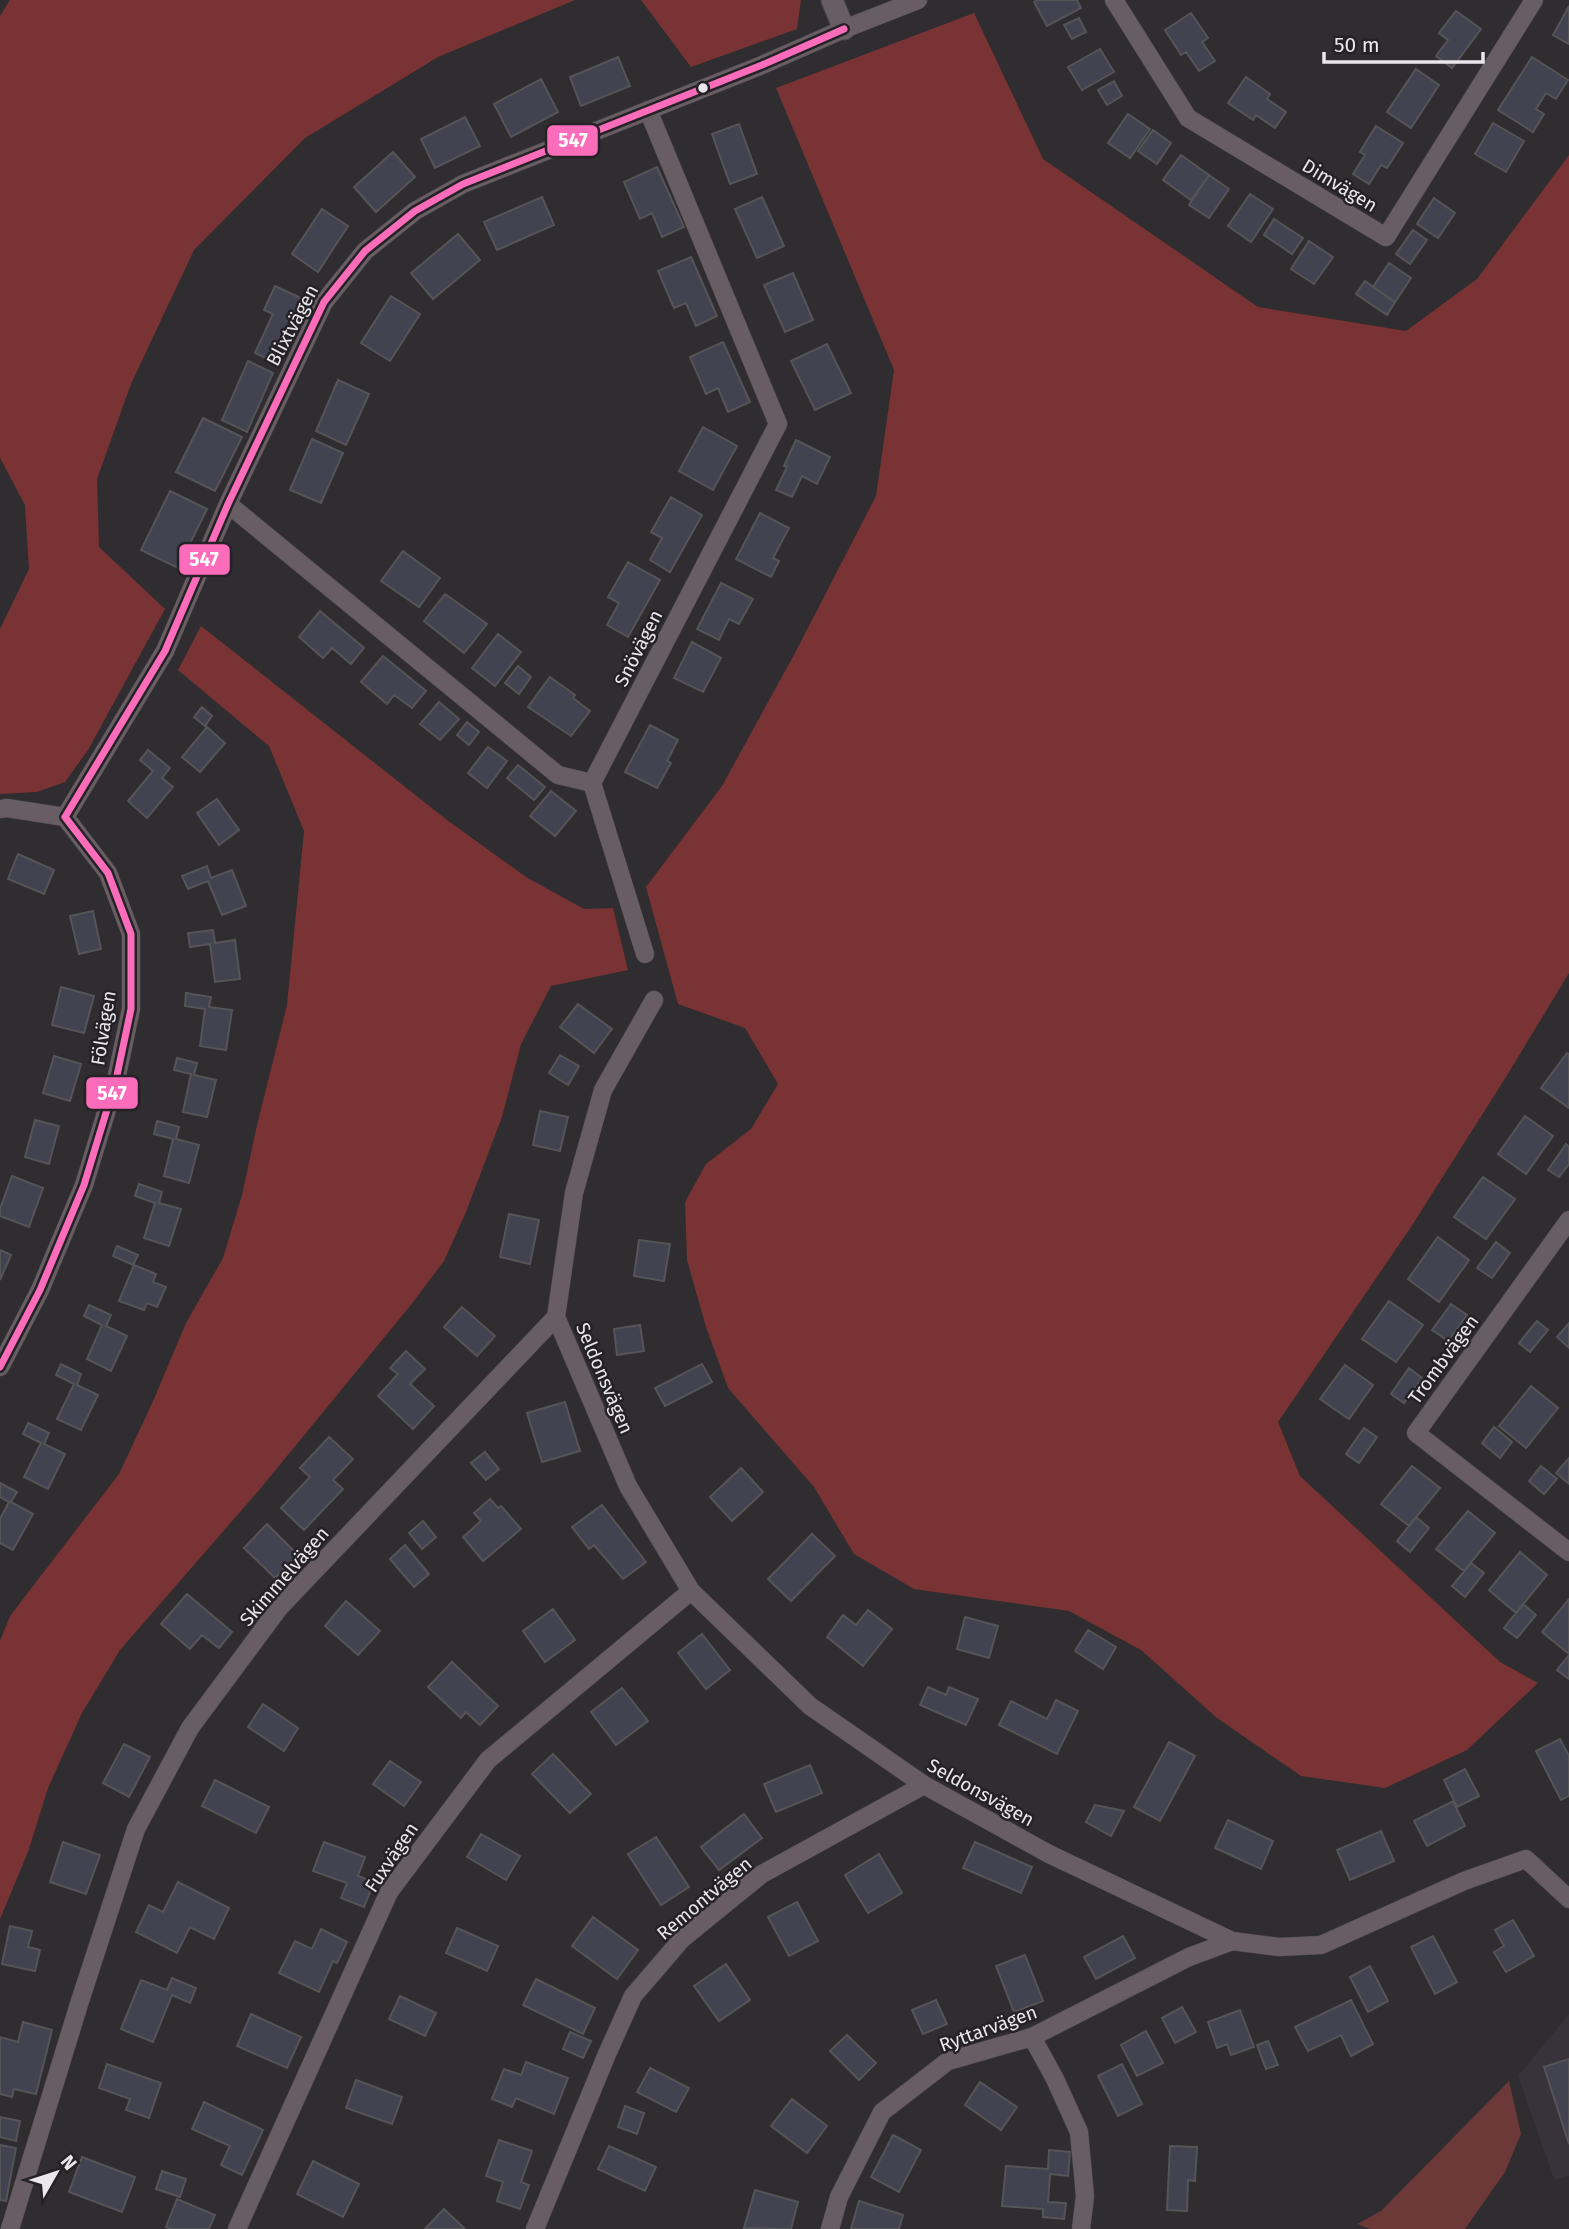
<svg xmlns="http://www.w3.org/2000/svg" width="1569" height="2229" font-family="'Fira Sans',sans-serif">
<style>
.built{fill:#38323b}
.green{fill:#6c3838}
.forest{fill:#793334}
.building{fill:#424251;stroke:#555456;stroke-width:2}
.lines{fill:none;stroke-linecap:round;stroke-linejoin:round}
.minor-casing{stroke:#494849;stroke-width:19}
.tertiary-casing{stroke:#494849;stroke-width:23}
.minor{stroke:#685d63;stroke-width:18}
.tertiary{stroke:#685d63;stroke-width:21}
.bus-1-casing{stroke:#252227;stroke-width:12}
.bus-1{stroke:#fb6dba;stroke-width:7}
.bus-dot{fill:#e9e7eb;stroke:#252227;stroke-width:2.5}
.labels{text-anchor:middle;stroke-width:5;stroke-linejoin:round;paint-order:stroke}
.street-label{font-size:19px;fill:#e9e7eb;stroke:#252227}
.line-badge{stroke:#252227;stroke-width:2.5}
.badge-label{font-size:19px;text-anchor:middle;font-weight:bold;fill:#fff}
</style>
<rect width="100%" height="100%" fill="#2f2d30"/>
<path class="built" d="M1569 2014V2176L1554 2179 1518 2076Z"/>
<path class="green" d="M1509 2081 1521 2134 1505 2172 1465 2229H1370L1357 2224 1381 2211Z"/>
<path class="forest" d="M10 0H575L438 57 305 138 194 250 131 384 97 479 99 547 165 609 88 750 65 782 37 792 0 794V629L29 569 25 505 0 458V16Z
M641 0H801L797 29 691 67Z
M974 13 1043 159 1258 307 1406 331 1477 279 1569 155V973L1506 1077 1411 1227 1278 1422 1300 1476 1500 1662 1538 1683 1467 1750 1385 1788 1301 1776 1217 1718 1141 1650 1069 1611 914 1589 854 1554 814 1487 728 1388 706 1327 687 1260 685 1202 706 1164 751 1129 778 1084 745 1028 678 1004 646 887 722 786 795 653 876 496 894 370 776 88Z
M201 626 447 820 526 877 584 909 613 908 628 970 551 986 521 1044 502 1117 466 1212 444 1261 410 1306 260 1489 120 1650 82 1713 48 1788 28 1852 0 1919V1641L10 1616 119 1474 154 1399 186 1323 223 1258 242 1195 257 1125 287 1005 304 831 269 746 178 670Z"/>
<path class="building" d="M1038 0H1077L1081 8 1047 26 1034 2Z
M1569 6V44L1553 35Z
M1456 11 1481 29 1452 68 1436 56 1448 40 1439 33Z
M1191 13 1208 38 1202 42 1215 61 1199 71 1186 52 1181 55 1165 30Z
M1079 18 1086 32 1072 39 1064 25Z
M1100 49 1114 72 1082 90 1068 67Z
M618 57 630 86 581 106 570 77Z
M1532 57 1568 80 1556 99 1546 93 1536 109 1544 114 1533 132 1498 110Z
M1416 69 1439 85 1411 128 1387 112Z
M1246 77 1270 94 1267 99 1286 112 1275 128 1256 115 1253 120 1228 103Z
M541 79 558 112 511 137 494 104Z
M1114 81 1122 96 1107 105 1098 90Z
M1128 114 1150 129 1130 158 1108 143Z
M465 117 480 146 435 168 421 139Z
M1493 123 1524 141 1506 172 1475 154Z
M739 124 757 174 730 184 712 134Z
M1376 126 1403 143 1387 168 1381 165 1369 184 1353 174 1365 155 1360 152Z
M1153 130 1171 143 1157 164 1138 151Z
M393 152 415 177 376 212 354 187Z
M1181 155 1209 175 1191 200 1163 180Z
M657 167 684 227 662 237 652 213 640 219 624 182Z
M1209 175 1229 189 1209 218 1189 205Z
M1250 194 1273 209 1251 242 1228 226Z
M542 197 554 225 497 250 484 222Z
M762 197 784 246 757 258 735 209Z
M1434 198 1455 213 1438 238 1417 224Z
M322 209 348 226 318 272 292 254Z
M1274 219 1303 238 1292 254 1264 235Z
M1413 230 1427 240 1410 264 1396 254Z
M458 234 480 260 433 299 411 273Z
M1309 241 1333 257 1314 284 1291 269Z
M691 257 717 316 696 326 686 303 674 308 658 271Z
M1389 263 1411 278 1395 302 1373 287Z
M793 273 813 320 785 332 764 285Z
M1365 281 1395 302 1387 315 1356 294Z
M275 286 307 301 279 364 255 353 273 314 264 310Z
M391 296 420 314 390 361 361 343Z
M723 342 750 402 728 412 718 388 706 394 690 357Z
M827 344 851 393 815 410 791 361Z
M248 361 273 373 247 432 222 420Z
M338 380 369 394 346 445 316 431Z
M203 418 242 437 215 491 176 472Z
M703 427 737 446 713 490 679 471Z
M312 439 343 453 321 503 290 490Z
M796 440 830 457 817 484 802 476 792 497 776 490 787 467 784 466Z
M170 491 207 509 178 568 141 550Z
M671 497 702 515 670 572 650 560 662 538 651 532Z
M760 513 789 528 773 558 779 561 771 577 736 559Z
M403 551 440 578 419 607 381 581Z
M628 562 660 580 628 637 607 625 619 603 608 597Z
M721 583 753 599 739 624 729 619 719 640 697 629Z
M445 594 487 624 464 653 424 621Z
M320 611 364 648 351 664 332 648 323 658 299 637Z
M498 634 521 652 495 686 472 668Z
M692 642 721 658 703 692 674 678Z
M383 656 426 691 412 708 394 695 387 704 361 682Z
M518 666 531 677 519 694 505 683Z
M550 677 575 695 573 698 590 711 571 736 528 707Z
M439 702 459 719 440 740 420 724Z
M202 707 212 716 205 726 194 717Z
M467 722 479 732 469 745 457 735Z
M650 725 678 740 667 761 671 763 657 788 625 772Z
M207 727 225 743 200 772 182 757Z
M488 747 507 761 487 788 468 773Z
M148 750 170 768 162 778 173 787 147 818 128 801 153 771 140 760Z
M518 765 545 787 534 800 507 778Z
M551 791 576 811 555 836 530 816Z
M217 799 239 830 219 845 197 813Z
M18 854 54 870 44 894 8 879Z
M207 866 211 878 232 870 246 906 222 915 208 881 188 889 182 876Z
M93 911 101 949 79 954 70 916Z
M213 930 215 943 235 940 240 979 215 982 210 944 190 947 188 933Z
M61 987 94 996 84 1033 52 1025Z
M186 993 211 997 209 1007 232 1010 226 1050 200 1046 205 1009 185 1006Z
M578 1004 612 1029 594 1053 560 1027Z
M1567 1053 1569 1054V1108L1541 1088Z
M560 1055 579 1066 568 1085 549 1073Z
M54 1056 81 1064 70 1101 43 1093Z
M177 1058 197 1063 194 1075 216 1080 207 1117 183 1112 191 1074 174 1070Z
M540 1111 568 1117 560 1151 533 1145Z
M1525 1116 1553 1136 1526 1174 1498 1154Z
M35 1120 59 1126 49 1164 25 1157Z
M157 1121 179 1127 176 1139 199 1145 189 1183 164 1176 173 1139 154 1134Z
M1566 1144 1569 1147V1164L1559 1177 1548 1170Z
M12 1176 43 1188 29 1227 0 1216V1209Z
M1483 1177 1515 1199 1486 1239 1454 1217Z
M139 1184 162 1192 159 1203 181 1209 169 1246 144 1238 155 1203 135 1196Z
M509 1214 539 1220 530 1264 500 1257Z
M1438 1237 1469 1260 1439 1302 1408 1279Z
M639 1240 670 1244 664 1281 634 1276Z
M1496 1242 1510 1253 1492 1278 1477 1268Z
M117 1246 138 1255 133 1265 113 1256Z
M0 1250 11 1255 0 1280Z
M134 1265 156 1274 153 1282 166 1287 157 1307 147 1303 144 1310 119 1301Z
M1389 1301 1423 1325 1396 1362 1362 1339Z
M1451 1304 1467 1315 1448 1341 1432 1330Z
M89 1305 111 1315 106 1326 127 1336 111 1371 87 1359 102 1325 84 1316Z
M462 1307 495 1336 477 1356 444 1327Z
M1537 1321 1548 1330 1530 1352 1519 1343Z
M1569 1323V1348L1557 1337Z
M640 1325 644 1351 617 1355 614 1329Z
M406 1351 425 1369 410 1384 434 1406 413 1429 378 1396 398 1374 390 1368Z
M61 1364 81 1374 77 1385 98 1395 81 1430 57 1419 74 1384 56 1375Z
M702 1364 712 1382 665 1406 655 1388Z
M1345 1365 1373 1385 1349 1419 1320 1399Z
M1409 1368 1422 1378 1404 1403 1391 1394Z
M1531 1386 1558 1408 1526 1448 1499 1426Z
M565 1402 580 1451 542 1462 527 1413Z
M28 1423 49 1433 44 1444 65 1454 48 1489 24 1477 41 1443 23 1434Z
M1494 1427 1512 1442 1500 1458 1482 1443Z
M1364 1428 1377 1437 1359 1463 1346 1454Z
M329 1437 353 1459 333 1480 343 1489 304 1530 281 1508 310 1477 300 1468Z
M485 1452 499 1469 486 1480 471 1463Z
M1569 1458V1484L1556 1473Z
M1412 1466 1440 1488 1409 1526 1381 1504Z
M1541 1466 1557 1479 1544 1494 1529 1481Z
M741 1468 763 1492 732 1521 710 1497Z
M0 1483 17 1492 11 1502 33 1514 13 1550 0 1543V1519L9 1502 0 1497Z
M490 1499 498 1508 501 1506 521 1529 483 1561 463 1537 481 1521 474 1513Z
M602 1505 646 1562 623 1579 594 1545 589 1549 572 1527Z
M1468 1511 1495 1533 1464 1571 1436 1549Z
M1416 1517 1429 1528 1410 1552 1397 1541Z
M423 1521 436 1537 422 1549 409 1533Z
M267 1524 298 1555 275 1578 244 1548Z
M812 1534 835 1556 791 1601 768 1579Z
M405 1545 429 1574 414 1587 390 1559Z
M1520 1552 1547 1575 1516 1613 1489 1590Z
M1471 1563 1484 1573 1465 1597 1452 1586Z
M187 1594 232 1632 219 1648 202 1635 190 1649 161 1624Z
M1569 1599V1654L1542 1632Z
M346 1601 380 1631 358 1655 325 1626Z
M1523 1604 1536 1615 1517 1638 1504 1628Z
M553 1609 575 1640 545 1662 523 1631Z
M868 1610 892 1629 863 1666 827 1637 843 1615 856 1625Z
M965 1617 998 1626 989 1658 957 1649Z
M1088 1630 1116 1647 1103 1669 1075 1651Z
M702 1634 730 1670 706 1689 678 1653Z
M1569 1655V1679L1557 1670Z
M452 1662 498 1706 480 1725 466 1712 461 1718 428 1687Z
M928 1687 946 1695 949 1687 978 1699 966 1725 920 1705Z
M622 1688 648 1721 616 1745 591 1712Z
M1056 1700 1078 1711 1057 1754 999 1725 1011 1701 1047 1719Z
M263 1704 298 1728 284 1751 248 1727Z
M1560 1739 1569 1756V1796L1561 1800 1536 1751Z
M1169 1742 1195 1756 1160 1821 1134 1807Z
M124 1744 150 1757 129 1797 103 1783Z
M553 1754 591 1794 570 1813 532 1774Z
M390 1761 421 1782 404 1806 373 1784Z
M810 1765 822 1793 776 1812 764 1784Z
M1465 1769 1479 1796 1457 1807 1444 1780Z
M215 1780 269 1807 256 1833 202 1806Z
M1453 1801 1465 1826 1427 1846 1414 1821Z
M1095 1805 1124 1811 1111 1836 1086 1822Z
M744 1814 762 1838 719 1870 701 1847Z
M1228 1820 1273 1841 1261 1869 1215 1848Z
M1381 1831 1394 1861 1350 1880 1337 1850Z
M481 1834 520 1856 506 1880 467 1857Z
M656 1837 689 1887 661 1905 628 1854Z
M63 1842 100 1855 86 1894 50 1882Z
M324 1842 365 1857 358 1876 374 1882 364 1907 341 1898 347 1883 313 1871Z
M975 1842 1032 1867 1021 1893 963 1868Z
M879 1854 902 1893 868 1913 845 1875Z
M178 1882 229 1908 214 1939 190 1927 177 1953 136 1932 149 1905 163 1912Z
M797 1902 818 1941 789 1956 768 1917Z
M593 1917 638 1950 617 1979 572 1946Z
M1513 1920 1534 1956 1506 1972 1494 1952 1504 1946 1495 1930Z
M10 1926 32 1931 28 1947 40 1950 35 1971 2 1964Z
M457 1928 498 1946 487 1971 446 1953Z
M321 1929 347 1942 337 1963 333 1961 319 1992 279 1973 295 1941 312 1949Z
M1123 1936 1135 1958 1096 1979 1084 1957Z
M1433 1936 1457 1982 1435 1994 1411 1947Z
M1025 1955 1043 2001 1014 2012 996 1966Z
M726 1964 750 2000 719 2021 694 1986Z
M1370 1966 1388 2001 1368 2012 1350 1977Z
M172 1978 196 1988 190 2003 172 1995 153 2042 121 2029 141 1980 167 1990Z
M536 1979 595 2008 583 2034 523 2005Z
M400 1996 436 2013 425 2036 389 2019Z
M936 2000 947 2024 923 2034 912 2010Z
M1351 2000 1373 2044 1351 2056 1341 2035 1308 2051 1295 2027Z
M1182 2007 1196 2032 1175 2043 1162 2018Z
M1240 2010 1254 2047 1231 2055 1227 2044 1217 2048 1208 2022Z
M251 2014 301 2037 287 2068 237 2046Z
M23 2022 52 2030 36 2094 14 2089 12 2097 0 2094V2037L18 2042Z
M1146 2031 1163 2063 1137 2076 1121 2045Z
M570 2032 591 2041 583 2058 563 2049Z
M847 2035 876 2063 859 2080 830 2051Z
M1268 2041 1278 2065 1266 2069 1257 2045Z
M1569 2059V2144L1544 2067Z
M526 2062 568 2078 554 2114 516 2098 512 2107 492 2099 504 2069 521 2075Z
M107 2064 161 2083 149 2118 126 2110 130 2099 99 2088Z
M1122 2064 1142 2104 1118 2116 1098 2076Z
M650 2068 689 2088 676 2112 637 2092Z
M356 2080 402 2097 392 2124 346 2108Z
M980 2082 1017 2107 1001 2130 965 2105Z
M792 2099 827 2126 807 2153 771 2126Z
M204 2102 263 2130 242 2175 221 2165 230 2146 192 2129Z
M625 2106 644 2113 637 2134 618 2127Z
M0 2117 20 2121 16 2141 0 2137Z
M893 2135 921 2150 899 2192 871 2177Z
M499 2140 532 2151 521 2182 529 2185 520 2209 497 2201 503 2182 486 2176Z
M0 2145 16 2148 6 2201 0 2200Z
M609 2146 656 2167 645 2191 598 2169Z
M1170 2146 1197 2147 1195 2181 1188 2180 1187 2211 1167 2210Z
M1049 2150 1070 2152 1068 2176 1050 2174 1048 2202 1066 2203 1064 2219 1043 2217V2209L1002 2206 1006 2166 1048 2169Z
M82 2157 135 2177 122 2212 69 2192Z
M313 2161 359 2184 343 2217 297 2194Z
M162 2171 186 2179 180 2197 156 2189Z
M755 2190 798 2202 791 2229 744 2228Z
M177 2199 215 2215 209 2229H171L166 2227Z
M859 2201 903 2215 899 2229H851Z
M444 2209 465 2229H425Z"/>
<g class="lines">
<defs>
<path id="minor" d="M1114 0 1188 118 1386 237 1534 0
M228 504 558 775 592 783 778 424 648 110
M592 783 645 954
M0 809 7 808 65 817
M65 817 165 651 228 504 324 302 365 251 415 211 463 184 762 65 844 29 918 0
M1569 1220 1416 1433 1569 1552
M556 1317 628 1486 691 1591 810 1706 924 1785 1049 1854 1232 1941 1279 1947 1321 1945 1464 1881 1526 1859 1569 1899
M0 1367 40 1290 84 1185 116 1080 131 1009V934L108 873 65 817
M1032 2037 1055 2079 1079 2132 1085 2196 1081 2229
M10 2229 79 2004 136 1829 190 1728 279 1608 556 1317 574 1193 603 1090 654 1000
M237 2229 389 1892 488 1760 691 1591
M535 2229 607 2054 633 1996 682 1939 762 1874 924 1785
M830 2229 839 2197 882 2112 948 2061 1032 2037 1189 1957 1232 1941"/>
<path id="tertiary" d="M832 0 844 29"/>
</defs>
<use href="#minor" class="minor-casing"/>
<use href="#tertiary" class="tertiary-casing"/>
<use href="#minor" class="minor"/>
<use href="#tertiary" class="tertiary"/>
<defs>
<path id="bus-1" d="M65 817 165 651 228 504 324 302 365 251 415 211 463 184 762 65 844 29
M0 1367 40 1290 84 1185 116 1080 131 1009V934L108 873 65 817"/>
</defs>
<use href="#bus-1" class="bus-1-casing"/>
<use href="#bus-1" class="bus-1"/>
</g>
<circle class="bus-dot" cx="703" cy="88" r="6"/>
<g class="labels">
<g class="street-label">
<text transform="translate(1340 185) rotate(31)" y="7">Dimvägen</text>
<text transform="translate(292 325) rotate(-62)" y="7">Blixtvägen</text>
<text transform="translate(638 648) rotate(-63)" y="7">Snövägen</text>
<text transform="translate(103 1028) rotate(-81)" y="7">Fölvägen</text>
<text transform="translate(1443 1359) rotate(-54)" y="7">Trombvägen</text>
<text transform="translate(605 1378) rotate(67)" y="7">Seldonsvägen</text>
<text transform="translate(284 1576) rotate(-49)" y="7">Skimmelvägen</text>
<text transform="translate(981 1792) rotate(29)" y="7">Seldonsvägen</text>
<text transform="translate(391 1857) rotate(-56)" y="7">Fuxvägen</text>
<text transform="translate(704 1898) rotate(-40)" y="7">Remontvägen</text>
<text transform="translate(988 2028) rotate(-20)" y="7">Ryttarvägen</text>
</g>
</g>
<g class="line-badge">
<rect x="546" y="124" width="53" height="33" rx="7" fill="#fb6dba"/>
<rect x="178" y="543" width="53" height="33" rx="7" fill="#fb6dba"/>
<rect x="85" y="1076" width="54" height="34" rx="7" fill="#fb6dba"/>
</g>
<g class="badge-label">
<text x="573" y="147">547</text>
<text x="204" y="566">547</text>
<text x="112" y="1100">547</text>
</g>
<g transform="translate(56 2173) rotate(51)" stroke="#252227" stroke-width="5" paint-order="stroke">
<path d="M0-5L12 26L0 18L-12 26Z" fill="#e9e7eb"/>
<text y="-10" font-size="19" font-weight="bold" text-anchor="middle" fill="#e9e7eb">N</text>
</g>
<path d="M1324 52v10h159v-10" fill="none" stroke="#e9e7eb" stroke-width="3.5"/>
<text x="1334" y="52" font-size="21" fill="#e9e7eb" stroke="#252227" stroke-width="5" paint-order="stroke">50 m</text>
</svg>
